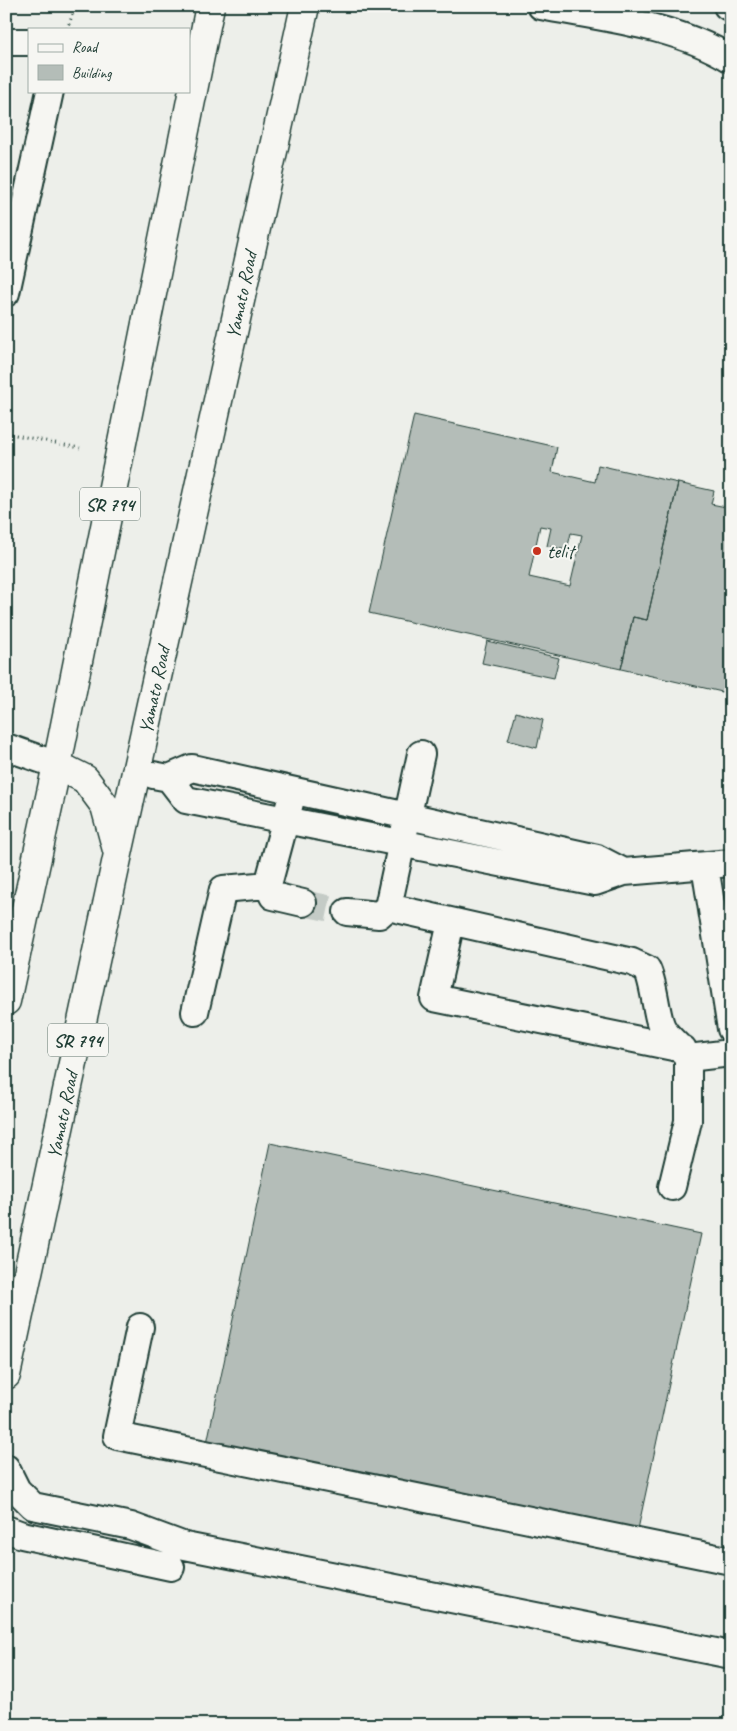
<svg xmlns="http://www.w3.org/2000/svg" width="737" height="1731" font-family="Caveat,sans-serif">
<style>
.building{fill:#b4bdb8;stroke:#1f3d34;fill-rule:evenodd}
.lines{fill:none;stroke-linecap:round;stroke-linejoin:round}
.minor-tunnel{stroke:#c4cbc6;stroke-width:26;stroke-dasharray:26 13;stroke-linecap:butt}
.minor-casing{stroke:#1f3d34;stroke-width:30}
.major-casing{stroke:#1f3d34;stroke-width:31}
.path{stroke:#1f3d34;stroke-width:3;stroke-dasharray:1 4;stroke-linecap:butt}
.minor{stroke:#f6f6f2;stroke-width:26}
.major{stroke:#f6f6f2;stroke-width:28}
.poi-dot{fill:#c8321e;stroke:#f6f6f2;stroke-width:2}
.labels{text-anchor:middle;stroke-width:4;stroke-linejoin:round;paint-order:stroke}
.shield{fill:#f6f6f2;stroke:#60746d;stroke-width:1}
.shield-label{font-size:19px;font-weight:bold;fill:#1f3d34}
.street-label{font-size:20px;fill:#1f3d34;stroke:#f6f6f2}
.poi-label{font-size:20px;fill:#1f3d34;stroke:#f6f6f2;text-anchor:start}
</style>
<rect width="100%" height="100%" fill="#edefea"/>
<filter id="ink" filterUnits="userSpaceOnUse"><feTurbulence type="fractalNoise" baseFrequency=".02" numOctaves="2"/><feDisplacementMap in="SourceGraphic" scale="10" xChannelSelector="R" yChannelSelector="G"/><feConvolveMatrix kernelMatrix="1 2 1 2 8 2 1 2 1" color-interpolation-filters="sRGB"/></filter>
<g filter="url(#ink)">
<path class="building" d="M414 415 557 447 552 472 595 482 598 465 678 483 647 620 633 617 621 669 369 613ZM540 526 551 528 547 546 567 550 571 533 582 535 570 586 529 577Z
M678 483 714 491 711 504 731 508V694L621 669 633 617 647 620Z
M487 641 559 658 554 678 482 663Z
M516 712 543 720 537 748 508 740Z
M270 1143 701 1234 637 1534 207 1443Z"/>
<g class="lines">
<path class="minor-tunnel" d="M303 903 347 912"/>
<defs>
<path id="minor" d="M541 6C604 18 676 25 731 59
M727 6 731 8
M6 42H29
M6 293 50 91
M6 747 57 765
M153 775 169 778 192 768 597 858 624 872
M169 778 186 800 595 882 624 872 731 863
M290 803 268 885 273 896 303 903
M705 866 731 1029
M388 907 632 962 647 969C655 985 656 1018 663 1029 669 1040 681 1046 688 1058
M347 912 379 915 388 907 421 754
M451 922 434 998 683 1049
M195 1012 223 889 268 885
M672 1187 688 1121V1058L731 1053
M140 1327 117 1436 731 1561
M6 1468 17 1490 33 1506 131 1526 185 1546 731 1655
M6 1529 22 1535 171 1567"/>
<path id="major" d="M57 765 85 779 105 806 117 850
M6 1001 57 765 210 6
M6 1375 118 854 305 6"/>
</defs>
<use href="#minor" class="minor-casing"/>
<use href="#major" class="major-casing"/>
<path class="path" d="M67 29 76 6
M6 433 80 448"/>
<use href="#minor" class="minor"/>
<use href="#major" class="major"/>
</g>
</g>
<circle class="poi-dot" cx="537" cy="551" r="5"/>
<g class="labels">
<g class="shield">
<rect x="80" y="487.5" width="60" height="33" rx="4"/>
<rect x="48" y="1023.5" width="60" height="33" rx="4"/>
</g>
<g class="shield-label">
<text x="110" y="511">SR 794</text>
<text x="78" y="1047">SR 794</text>
</g>
<g class="street-label">
<text transform="translate(241 295) rotate(-78)" y="7">Yamato Road</text>
<text transform="translate(154 690) rotate(-78)" y="7">Yamato Road</text>
<text transform="translate(62 1115) rotate(-78)" y="7">Yamato Road</text>
</g>
<g class="poi-label">
<text x="547" y="558">telit</text>
</g>
</g>
<rect width="737" height="1731" fill="none" stroke="#f6f6f2" stroke-width="25"/>
<rect x="12" y="12" width="712" height="1706" fill="none" stroke="#1f3d34" stroke-width="2" filter="url(#ink)"/>
<rect x="28" y="28" width="162" height="65" fill="#f6f6f2" stroke="#a0aca6"/>
<rect x="38" y="44" width="25" height="8" fill="#f6f6f2" stroke="#a0aca6"/>
<text x="72" y="52" font-size="15" fill="#1f3d34">Road</text>
<rect x="38" y="65" width="25" height="15" fill="#b4bdb8" stroke="#a0aca6"/>
<text x="72" y="78" font-size="15" fill="#1f3d34">Building</text>
</svg>
